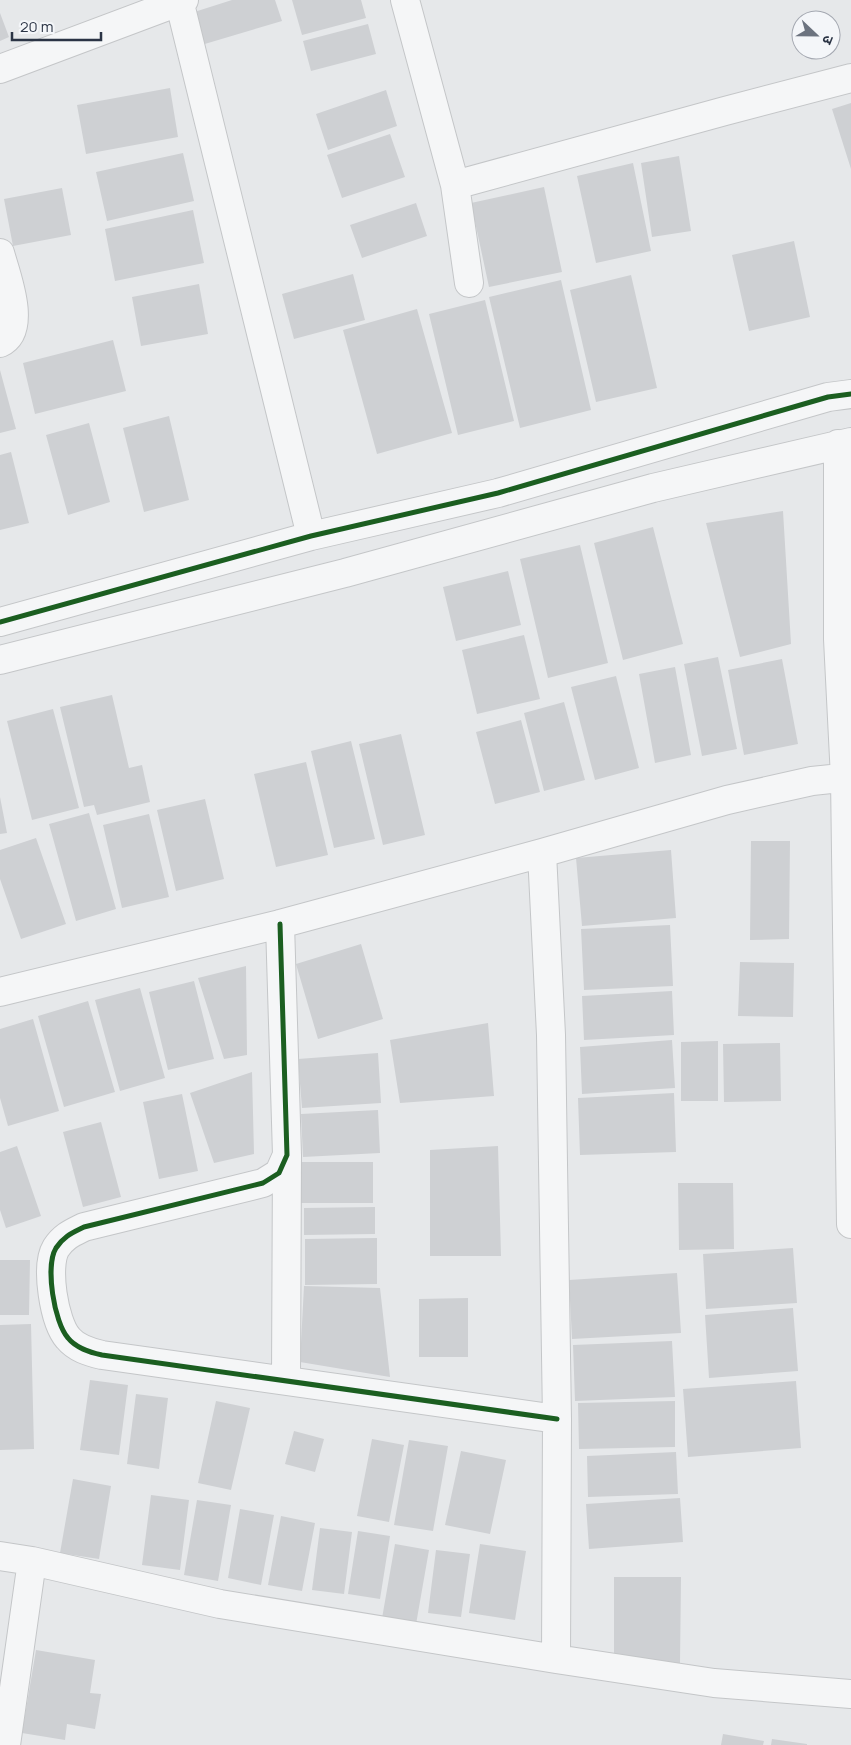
<svg xmlns="http://www.w3.org/2000/svg" width="851" height="1745" font-family="Manrope,'Noto Sans Devanagari',sans-serif">
<style>
.building{fill:#ced0d3}
.lines{fill:none;stroke-linecap:round;stroke-linejoin:round}
.minor-casing{stroke:#c4c6c8;stroke-width:30}
.minor{stroke:#f5f6f7;stroke-width:28}
.cycleway-casing{stroke:#f4f6f9;stroke-width:8}
.cycleway{stroke:#1b5e20;stroke-width:5}
</style>
<rect width="100%" height="100%" fill="#e6e8ea"/>
<path class="building" d="M232 0H275L282 21 198 46 188 14Z
M292 0H361L366 18 302 35Z
M0 13 9 37 0 41Z
M368 24 376 54 311 71 303 41Z
M170 88 178 137 86 154 77 105Z
M386 90 397 126 328 150 316 114Z
M851 103V169L832 109Z
M390 134 405 177 342 198 327 155Z
M183 153 194 201 107 221 96 172Z
M679 156 691 231 652 237 641 163Z
M633 163 651 251 596 263 577 176Z
M544 187 562 272 489 287 471 203Z
M62 188 71 235 13 246 4 199Z
M416 203 427 236 362 258 350 225Z
M193 210 204 263 115 281 105 229Z
M794 241 810 317 749 331 732 255Z
M353 274 365 320 294 339 282 294Z
M631 275 657 388 596 402 570 290Z
M561 280 591 410 520 428 489 297Z
M199 284 208 334 141 346 132 297Z
M485 300 514 421 458 435 429 314Z
M417 309 452 433 377 454 343 330Z
M113 340 126 391 35 414 23 363Z
M0 370 16 429 0 433Z
M169 416 189 500 144 512 123 428Z
M89 423 110 502 68 515 46 435Z
M11 452 29 523 0 530V455Z
M783 511 791 644 740 657 706 523Z
M653 527 683 644 623 660 594 543Z
M580 545 608 663 548 678 520 559Z
M508 571 521 625 456 641 443 587Z
M524 635 540 699 477 714 462 650Z
M718 657 737 749 702 756 684 664Z
M782 659 798 744 744 755 728 670Z
M675 667 691 755 655 763 639 674Z
M616 676 639 768 595 780 571 687Z
M112 695 129 768 142 765 150 802 97 815 94 805 84 807 60 707Z
M564 702 585 780 544 791 524 713Z
M53 709 79 808 32 820 7 721Z
M521 720 540 792 495 804 476 732Z
M401 734 425 835 383 845 359 744Z
M351 741 375 839 334 848 311 751Z
M306 762 328 855 276 867 254 774Z
M0 797 7 833 0 834Z
M205 799 224 879 176 891 157 810Z
M89 813 116 909 76 921 49 824Z
M149 814 169 897 122 908 103 825Z
M36 838 66 924 21 939 0 879V850Z
M751 841H790L789 939 750 940Z
M671 850 676 918 582 926 576 858Z
M670 925 673 986 584 990 581 929Z
M361 944 383 1019 318 1039 296 964Z
M740 962 794 963 793 1017 738 1016Z
M246 966 247 1055 224 1059 198 978Z
M194 981 214 1059 168 1070 149 992Z
M140 988 165 1078 120 1091 95 1000Z
M672 991 674 1035 584 1040 582 996Z
M88 1001 115 1092 64 1107 38 1016Z
M33 1019 59 1111 8 1126 0 1098V1029Z
M488 1023 494 1096 400 1103 390 1040Z
M672 1040 675 1088 582 1094 580 1047Z
M718 1041V1101H681V1042Z
M780 1043 781 1101 724 1102 723 1044Z
M378 1053 381 1103 302 1108 298 1059Z
M252 1072 254 1154 214 1163 190 1093Z
M674 1093 676 1152 580 1155 578 1098Z
M182 1094 198 1171 159 1179 143 1102Z
M378 1110 380 1153 303 1157 301 1114Z
M101 1122 121 1197 83 1207 63 1132Z
M17 1146 41 1216 6 1228 0 1210V1152Z
M498 1146 501 1256H430V1150Z
M299 1162H373V1203H299Z
M678 1183H733L734 1249 679 1250Z
M375 1207V1234L304 1235V1208Z
M377 1238V1284L305 1285V1239Z
M793 1248 797 1303 706 1309 703 1254Z
M0 1260H30L29 1315H0Z
M677 1273 681 1333 572 1339 569 1280Z
M304 1286 380 1288 390 1377 300 1362Z
M468 1298V1357H419V1299Z
M793 1308 798 1371 709 1378 705 1315Z
M31 1324 34 1449 0 1450V1325Z
M672 1341 675 1397 575 1401 573 1345Z
M90 1380 128 1385 119 1455 80 1450Z
M796 1381 801 1448 688 1457 683 1389Z
M136 1394 168 1398 159 1469 127 1464Z
M216 1401 250 1408 231 1490 198 1483Z
M675 1401V1447L579 1449 578 1403Z
M294 1431 324 1439 315 1472 285 1464Z
M372 1439 404 1445 389 1522 357 1516Z
M409 1440 448 1446 433 1531 394 1525Z
M461 1451 506 1460 490 1534 445 1525Z
M676 1452 678 1494 588 1497 587 1456Z
M73 1479 111 1486 99 1559 60 1553Z
M151 1495 189 1500 180 1570 142 1565Z
M680 1498 683 1542 589 1549 586 1504Z
M197 1500 231 1505 218 1581 184 1575Z
M240 1509 274 1515 261 1585 228 1578Z
M281 1516 315 1523 302 1591 268 1585Z
M320 1528 352 1532 344 1594 312 1590Z
M358 1531 390 1536 380 1599 348 1594Z
M395 1544 429 1550 415 1630 381 1624Z
M480 1544 526 1551 515 1620 469 1613Z
M436 1550 470 1554 461 1617 428 1613Z
M614 1577H681L680 1663H614Z
M36 1650 95 1660 90 1693 101 1694 95 1729 67 1724 65 1740 22 1733Z
M723 1734 764 1741 763 1745H721Z
M772 1739 807 1744V1745H771Z"/>
<g class="lines">
<defs>
<path id="minor" d="M179 0 311 536
M405 0 455 185 469 283
M0 69 184 0
M455 185 725 111 851 78
M0 253C6 275 28 330 0 343
M838 444V639L845 778 851 1224
M0 622 311 536 498 493 828 397 851 394
M0 660 345 573 653 488 851 442
M542 853 551 1035 557 1419 556 1659
M280 924 287 1155 279 1173 263 1183 84 1227C72 1233 64 1236 56 1248 45 1266 54 1322 68 1338 76 1348 89 1352 102 1355L557 1419
M0 992 280 924 542 853 727 800 812 781 851 777
M286 1380 287 1155
M0 1556 32 1561 220 1604 556 1659 714 1683 851 1694
M6 1745 32 1561"/>
</defs>
<use href="#minor" class="minor-casing"/>
<use href="#minor" class="minor"/>
<defs>
<path id="cycleway" d="M0 622 311 536 498 493 828 397 851 394
M280 924 287 1155 279 1173 263 1183 84 1227C72 1233 64 1236 56 1248 45 1266 54 1322 68 1338 76 1348 89 1352 102 1355L557 1419"/>
</defs>
<use href="#cycleway" class="cycleway-casing"/>
<use href="#cycleway" class="cycleway"/>
</g>
<g transform="translate(816 35) rotate(112)"><circle r="24" fill="#f4f6f9" stroke="#a4a8b1"/>
<path d="M0-4L9 19L0 12L-9 19Z" fill="#6c737f"/>
<text y="-8" font-size="14" font-weight="bold" text-anchor="middle" fill="#2b3445">उ</text>
</g>
<path d="M12 32v8h89v-8" fill="none" stroke="#2b3445" stroke-width="2.5"/>
<text x="20" y="32" font-size="15" fill="#2b3445" stroke="#f4f6f9" stroke-width="4" paint-order="stroke">20 m</text>
</svg>
